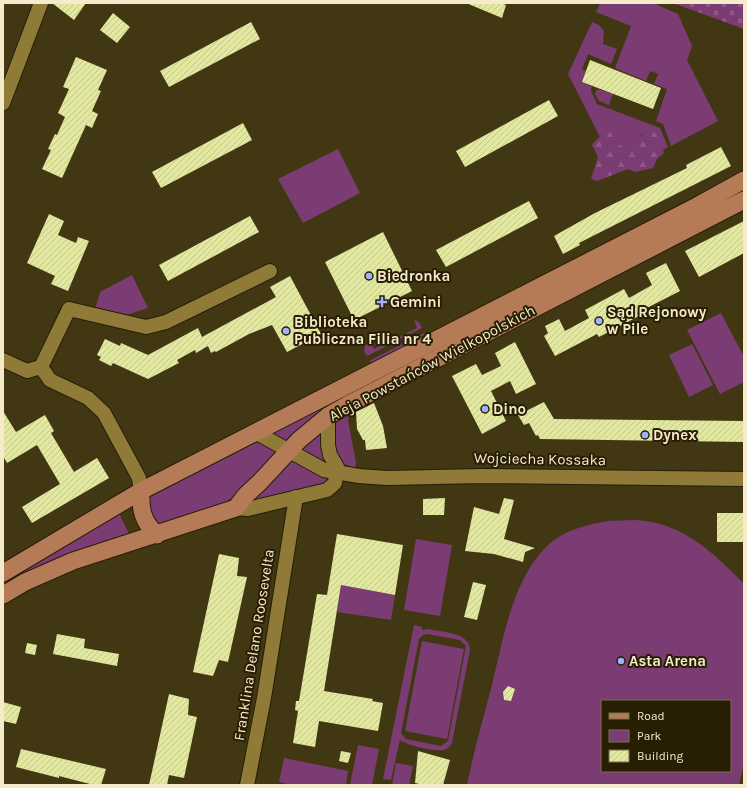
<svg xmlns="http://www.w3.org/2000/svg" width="747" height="788" font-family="Karla,sans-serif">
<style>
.green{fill:#7a3c72;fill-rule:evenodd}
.forest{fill:url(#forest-firs)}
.cemetery{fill:url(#cemetery-stones)}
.building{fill:url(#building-hatch)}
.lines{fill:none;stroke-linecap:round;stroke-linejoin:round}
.minor-casing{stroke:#251e09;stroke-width:16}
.major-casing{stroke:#251e09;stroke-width:19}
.minor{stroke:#8f7a37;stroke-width:14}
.major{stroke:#b57b56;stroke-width:17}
.poi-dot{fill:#9fb3fd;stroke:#271e03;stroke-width:1.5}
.labels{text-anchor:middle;stroke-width:4;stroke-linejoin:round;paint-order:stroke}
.poi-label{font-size:15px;font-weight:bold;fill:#f5eac9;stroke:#271e03;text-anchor:start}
.street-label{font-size:15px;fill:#f5eac9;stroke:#271e03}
</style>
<defs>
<pattern id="forest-firs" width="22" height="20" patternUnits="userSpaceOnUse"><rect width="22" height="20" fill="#7a3c72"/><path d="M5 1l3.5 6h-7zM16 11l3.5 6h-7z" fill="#8e5885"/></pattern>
<pattern id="cemetery-stones" width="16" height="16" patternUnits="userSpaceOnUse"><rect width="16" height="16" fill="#7a3c72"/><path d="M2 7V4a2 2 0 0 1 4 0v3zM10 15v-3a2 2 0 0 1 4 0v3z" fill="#8e5885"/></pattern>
<pattern id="building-hatch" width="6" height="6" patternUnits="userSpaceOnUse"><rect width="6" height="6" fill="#e2e8a2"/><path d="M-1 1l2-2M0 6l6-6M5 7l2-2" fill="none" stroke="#c4c88e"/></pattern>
</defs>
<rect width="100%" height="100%" fill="#423713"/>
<path class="green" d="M600 3H653L678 14 692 46 687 60 718 121 671 146 663 124 656 121 667 89 654 84 658 74 650 71 646 81 615 68 631 26 596 12Z
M592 22 599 25 604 31 603 44 617 49 611 64 588 54 582 69 586 71 582 82 592 87 591 91 597 104 660 128 668 147 663 150 661 146 642 134 634 143 624 147 616 143V136L602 134 600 137 568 74Z
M597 89 613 94 609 105 599 101 595 94Z
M338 149 360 193 303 223 278 179Z
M132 275 148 308 123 316 95 309 100 292Z
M721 313 744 357V382L720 394 687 330Z
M414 320 419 322 422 328 367 356 364 351 365 346 370 342 374 349 417 328Z
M424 333 426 336 374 363 369 361Z
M692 344 713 385 689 397 669 355Z
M342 395 344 399 287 443 272 435 270 432Z
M349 412 348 420 356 463 355 468 341 463 335 456V425L340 418Z
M323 428 331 467 300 451V448Z
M252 443H263L280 451C258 473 236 501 207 512 191 518 174 521 158 524L146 510 150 495Z
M292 458 326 476 327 483 248 505Z
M118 511 130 536 3 586V581Z
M608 521C620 521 633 519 645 521 686 526 716 555 744 584V763L739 785H467C474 751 483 718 492 685 503 640 512 580 547 546 564 530 586 525 608 521ZM602 701H730V771H602Z
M416 539 452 545 440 616 404 610Z
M341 585 395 595 391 620 337 612Z
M414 625 422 627V630L427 629C441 632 470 632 470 650L452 743C450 746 447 750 443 750 434 752 406 745 400 740L391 780 383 779ZM427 634 460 640 466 646 448 741 441 746 406 739 401 733 419 639 423 635Z
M422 641 464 649 447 739 405 731Z
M358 745 379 749 372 785H350Z
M284 758 348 771 346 785H292L279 782Z
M396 763 413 766 409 785H392Z"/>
<path class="forest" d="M650 129 659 134 664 153 657 159 653 168 635 172 628 169 597 181 591 179 598 157 592 145 604 132 613 131 616 136V143L624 147C637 142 639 136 650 129Z"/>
<path class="cemetery" d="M673 3H744V29Z"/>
<path class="building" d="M52 3H86L74 20Z
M466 3H501L506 5 502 18Z
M113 13 130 27 117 43 100 30Z
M251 22 260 39 169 87 160 71Z
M76 57 107 70 98 90 101 91 92 111 98 114 92 128 86 125 62 178 42 169 51 150 48 149 55 134 57 135 65 117 58 113 69 89 63 87Z
M590 60 661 88 653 109 582 82Z
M549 100 558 116 465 167 456 151Z
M243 123 252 140 161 188 152 172Z
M721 147 731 166 579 243 580 245 563 254 554 236 595 213 687 168 686 165Z
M529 201 538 218 446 267 436 250Z
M49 214 64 221 58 235 76 243 78 237 89 241 68 291 51 284 55 276 27 263Z
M250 216 259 232 168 281 159 265Z
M744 221V253L699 277 685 251Z
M383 232 412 291 354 320 325 262Z
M666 263 680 291 637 313 639 316 599 337 597 334 555 356 544 336 548 333 545 326 559 319 565 331 589 318 585 310 624 289 629 298 652 285 646 273Z
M290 276 321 334 287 352 272 325 249 334 216 352 215 351 211 353 208 346 196 353 195 350 177 360 179 363 148 379 113 363 111 366 99 360 101 357 97 355 105 339 120 346 121 343 148 355 198 328 202 337 276 297 270 287Z
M515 342 536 384 516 394 510 381 491 391 506 421 482 434 452 376 476 364 482 375 501 366 495 353Z
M544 402 554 419 744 421V442L540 439 538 435 536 436 529 423 524 425 518 415Z
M374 403 383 426 387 448 366 450 365 440H363L357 429 356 412Z
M3 411 16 432 45 415 54 431 51 433 74 472 97 458 109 478 32 523 22 507 60 484 37 445 7 463 3 456Z
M445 498 444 515H423V499Z
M504 498 514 500 504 539 535 548 525 552 523 562 494 554 465 551 474 507 499 514Z
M717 513H744V542H717Z
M337 534 403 545 395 595 341 585 324 691 373 699 372 701 383 703 378 731 319 721 315 747 293 743 298 711 295 710 296 701H299L317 594 327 595Z
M219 554 239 558 237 576 247 577 228 662 219 660 213 676 193 672Z
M473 582 486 585 477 620 464 617Z
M57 634 85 639 84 648 119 654 117 666 53 654Z
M27 643 37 645 35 655 25 653Z
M508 686 515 689 511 701 504 700 503 692Z
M169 694 189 699 188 715 197 717 184 778 169 775 167 785H149Z
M3 702 21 707 16 724 3 721Z
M21 749 106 769 101 785H94L59 776V778L16 767Z
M341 751 351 753 348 763 339 761Z
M418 751 450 760 443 785H424L415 783Z"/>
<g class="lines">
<defs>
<path id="minor" d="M3 103 41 3
M3 360 27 371 41 367 69 309 146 327 166 322 270 271
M41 367 50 380 88 398 104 413 139 478 141 491
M255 432 324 470 359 476 387 478 482 476 744 479
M236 508 248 509 327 490 335 483 337 467 330 455 328 445V416
M247 785 264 698 296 497"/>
<path id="major" d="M141 491C140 510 143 522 157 535
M3 573 141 491 697 206 744 180
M3 595 25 582 73 561 236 508 246 495 260 482 299 440 328 416 351 403 744 200"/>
</defs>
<use href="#minor" class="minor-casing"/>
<use href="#major" class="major-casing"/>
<use href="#minor" class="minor"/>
<use href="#major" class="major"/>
</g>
<g class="poi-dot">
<circle cx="369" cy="276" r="4"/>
<path d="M380 296h4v4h4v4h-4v4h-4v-4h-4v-4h4z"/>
<circle cx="599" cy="321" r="4"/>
<circle cx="286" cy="331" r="4"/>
<circle cx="485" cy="409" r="4"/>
<circle cx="645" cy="435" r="4"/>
<circle cx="621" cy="661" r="4"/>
</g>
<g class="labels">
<g class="poi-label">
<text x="377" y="281">Biedronka</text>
<text x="390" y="307">Gemini</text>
<text x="607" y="317">Sąd Rejonowy<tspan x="607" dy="17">w Pile</tspan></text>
<text x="294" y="327">Biblioteka<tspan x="294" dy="17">Publiczna Filia nr 4</tspan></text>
<text x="493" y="414">Dino</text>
<text x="653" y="440">Dynex</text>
<text x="629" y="666">Asta Arena</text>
</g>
<g class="street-label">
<text transform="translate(432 363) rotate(-28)" y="5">Aleja Powstańców Wielkopolskich</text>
<text transform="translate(540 459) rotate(1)" y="5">Wojciecha Kossaka</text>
<text transform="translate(254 645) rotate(-81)" y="5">Franklina Delano Roosevelta</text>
</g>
</g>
<rect width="747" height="788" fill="none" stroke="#f5eac9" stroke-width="8"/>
<rect x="601" y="700" width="130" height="72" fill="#271e03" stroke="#797052"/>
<rect x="609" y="713" width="20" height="6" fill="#b57b56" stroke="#797052"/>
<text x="637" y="720" font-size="12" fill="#f5eac9">Road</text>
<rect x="609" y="730" width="20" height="12" fill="#7a3c72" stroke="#797052"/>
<text x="637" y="740" font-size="12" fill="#f5eac9">Park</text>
<rect x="609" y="750" width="20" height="12" fill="url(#building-hatch)" stroke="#797052"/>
<text x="637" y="760" font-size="12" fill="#f5eac9">Building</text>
</svg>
